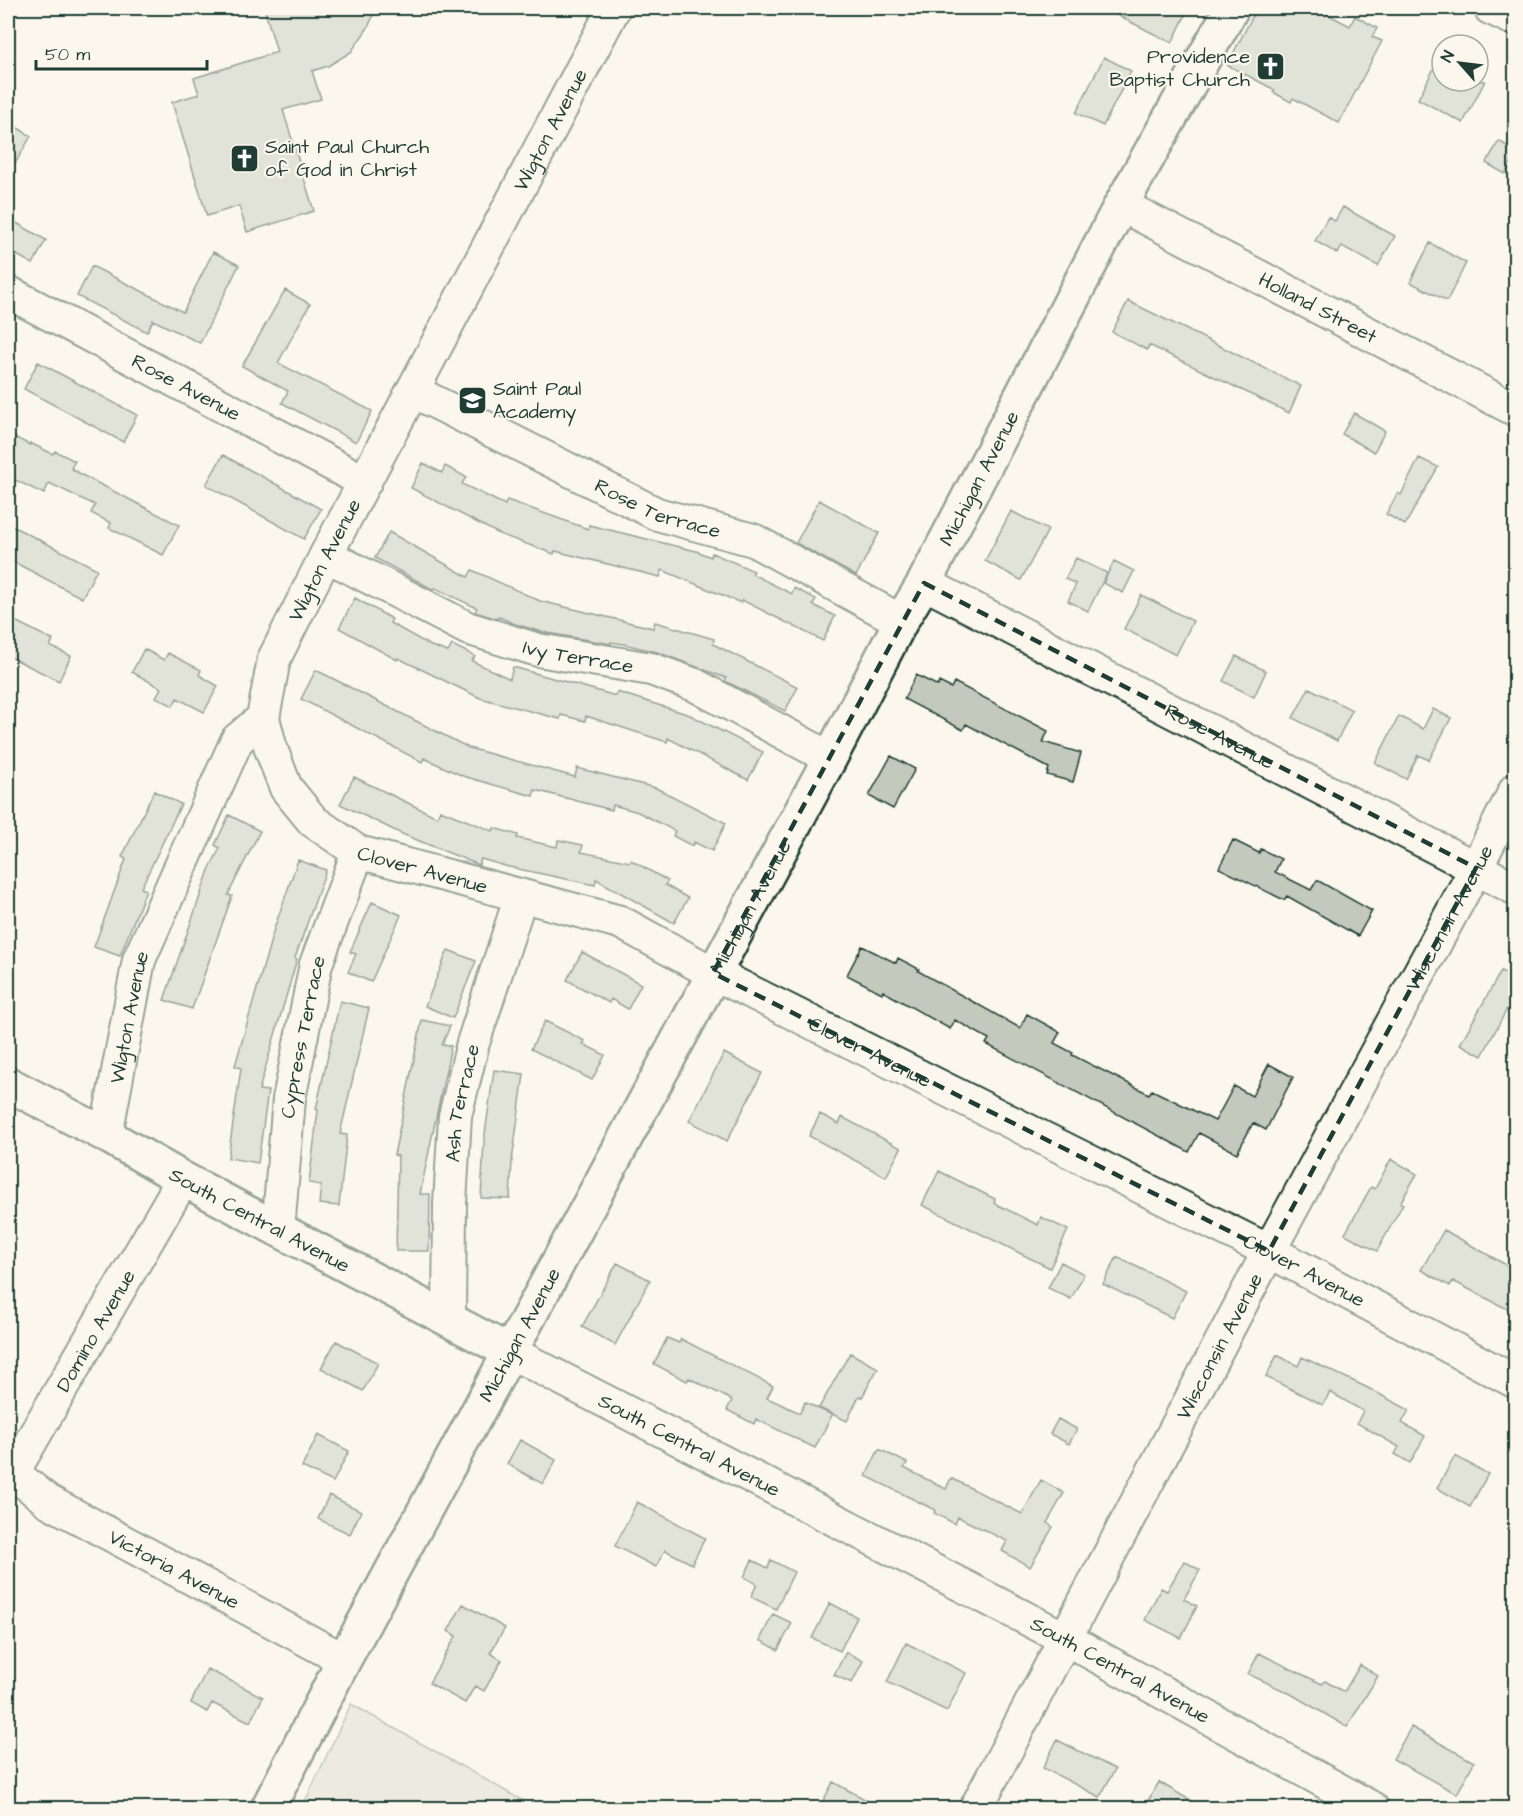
<svg xmlns="http://www.w3.org/2000/svg" width="1523" height="1816" font-family="'Architects Daughter',sans-serif">
<style>
.green{fill:#dbdcd1;stroke:#7d8c82;stroke-width:1.5}
.building{fill:#c4c9be;stroke:#1f3d34;stroke-width:1.5}
.lines{fill:none;stroke-linecap:round;stroke-linejoin:round}
.minor-casing{stroke:#1f3d34;stroke-width:36}
.major-casing{stroke:#1f3d34;stroke-width:38}
.minor{stroke:#fbf7ec;stroke-width:32}
.major{stroke:#fbf7ec;stroke-width:33}
.marked{fill:none;stroke:#1f3d34;stroke-width:4.5;stroke-dasharray:12 8;stroke-linejoin:round}
.labels{text-anchor:middle;stroke-width:4.5;stroke-linejoin:round;paint-order:stroke}
.poi-label{font-size:20px;fill:#1f3d34;stroke:#fbf7ec;text-anchor:start}
.street-label{font-size:20px;fill:#1f3d34;stroke:#fbf7ec}
</style>
<rect width="100%" height="100%" fill="#fbf7ec"/>
<filter id="ink" filterUnits="userSpaceOnUse"><feTurbulence type="fractalNoise" baseFrequency=".0167" numOctaves="2"/><feDisplacementMap in="SourceGraphic" scale="12" xChannelSelector="R" yChannelSelector="G"/><feConvolveMatrix kernelMatrix="1 2 1 2 8 2 1 2 1" color-interpolation-filters="sRGB"/></filter>
<g filter="url(#ink)">
<path class="green" d="M351 1704 536 1808H302Z"/>
<path class="building" d="M264 8H377L367 29 351 52 328 66 312 71 321 99 283 110 314 211 247 232 239 206 207 216 172 102 199 94 194 78 277 52Z
M1103 8H1173L1186 14 1172 43Z
M1257 8H1316L1350 26 1355 16 1377 28 1372 37 1382 41 1339 123 1293 98 1291 102 1273 92 1275 90 1227 65Z
M1442 53V81H1485L1463 123 1418 99Z
M1104 57 1131 71 1103 126 1076 113Z
M8 122 31 136 8 176Z
M1499 141 1515 151V156L1505 174 1486 163Z
M1343 207 1395 236 1378 266 1342 246 1338 254 1315 241 1328 217 1335 221Z
M8 218 46 240 33 264 8 250Z
M1430 243 1466 263 1447 301 1410 282Z
M213 252 239 265 200 343 153 320 147 332 77 296 92 266 183 312Z
M285 290 310 304 278 363 372 411 356 442 282 403 288 391 242 366Z
M1128 301 1301 386 1289 413 1149 345 1147 350 1112 332Z
M38 362 137 415 123 442 24 389Z
M1354 413 1385 431 1374 452 1342 434Z
M8 434 30 445V443L53 454 55 451 75 461 71 468 82 475 179 525 163 555 109 528 111 523 91 513 95 505 49 483 44 494 13 479 15 475 8 471Z
M223 455 321 509 304 539 206 485Z
M1419 458 1438 467 1405 525 1386 514 1398 493 1401 495Z
M423 463 442 473 445 466 466 477 462 484 505 505 507 500 588 529 589 525 696 551 711 557 712 553 754 571 752 574 792 594 794 588 816 599 813 605 835 616 823 641 742 600 741 603 662 570 660 577 555 551 554 554 499 534 411 488Z
M819 500 879 533 856 576 796 543Z
M1011 511 1048 530 1021 580 985 561Z
M8 524 97 569 82 598 8 559Z
M389 532 468 577 472 570 540 601 653 628 655 622 714 639 713 644 798 687 785 711 725 681 726 678 657 652 624 644 611 642V644L542 632 515 624 499 617 498 619 475 612 477 608 435 588 434 590 375 558Z
M1076 558 1107 573 1088 611 1068 601 1076 584 1065 579Z
M1114 561 1134 571 1123 593 1103 583Z
M1141 595 1193 621 1176 655 1124 629Z
M355 598 392 619 390 623 431 646 448 652 452 645 475 656 472 661 510 679 513 667 616 696 617 692 690 715 763 752 748 780 668 738 667 742 586 716 585 721 561 715 560 719 480 698 398 658 397 660 339 628Z
M15 621 53 640 50 646 71 656 59 681 8 656V637Z
M144 649 164 660 168 653 201 670 199 675 218 686 204 712 177 698 173 706 156 697 161 688 132 672Z
M1236 656 1266 671 1254 697 1223 681Z
M316 670 469 748 575 777 577 768 656 788 726 823 712 851 694 842 692 846 673 836 675 831 638 812 613 805 612 810 535 790 533 796 463 776 424 758 422 762 301 699Z
M916 675 938 686 939 682 951 688 954 682 1048 731 1043 742 1081 753 1073 782 1047 775 1049 768 966 724 963 730 904 699Z
M1309 688 1352 710 1337 741 1293 718Z
M1433 709 1451 718 1429 760 1418 755 1406 779 1375 763 1399 716 1423 729Z
M891 756 915 769 893 809 869 796Z
M354 777 437 817 440 810 493 831 494 828 518 835 517 838 557 847 558 840 583 845 581 852 630 862 631 860 668 881 665 885 688 898 674 923 596 879 595 885 509 867 481 859 479 865 402 834 340 804Z
M154 791 181 804 141 888 146 890 120 956 94 947 126 859 122 857Z
M229 815 260 831 228 895 232 896 192 1009 164 1000 209 870 220 848 215 845Z
M1233 840 1259 853 1261 849 1281 859 1275 872 1311 890 1317 880 1372 911 1358 936 1287 896 1284 900 1219 868Z
M298 860 326 870 295 958 297 959 259 1090 268 1091 258 1163 228 1158 241 1068 235 1066 274 929Z
M372 902 401 915 371 982 348 972 356 954 350 952Z
M862 946 896 963 898 958 919 969 918 971 1020 1028 1027 1014 1060 1032 1054 1043 1073 1053 1072 1055 1149 1094 1152 1090 1215 1121 1234 1086 1252 1096 1269 1064 1293 1077 1266 1130 1253 1123 1237 1153 1199 1133 1189 1152 986 1044 989 1039 955 1020 950 1029 883 991 882 993 847 975Z
M448 950 476 961 453 1018 425 1006Z
M582 952 641 984 628 1009 611 999 609 1003 567 980Z
M1501 971 1515 979V1014L1507 1009 1482 1056 1460 1044Z
M340 1001 369 1008 340 1134 347 1135 339 1206 319 1204 321 1185 309 1183 318 1110 316 1109Z
M422 1020 450 1026 442 1045 451 1046 420 1194H430L429 1251H396L398 1156 394 1155Z
M545 1021 585 1041 583 1044 605 1055 592 1080 531 1049Z
M724 1053 762 1073 727 1141 689 1121Z
M494 1070 524 1074 512 1161 510 1199 481 1198 484 1141Z
M820 1114 839 1124 842 1117 901 1148 886 1177 809 1136Z
M1391 1159 1417 1174 1400 1203 1403 1204 1377 1251 1345 1234 1371 1187 1375 1189Z
M939 1171 995 1199 994 1203 1038 1225 1041 1217 1068 1230 1050 1268 922 1205Z
M1444 1230 1515 1270V1313L1453 1281 1450 1286 1421 1270Z
M1117 1257 1186 1291 1172 1318 1103 1284Z
M1061 1262 1084 1274 1071 1299 1048 1288Z
M617 1263 650 1280 615 1345 582 1327Z
M667 1338 679 1343 681 1339 773 1386 767 1398 800 1413 805 1402 832 1415 815 1448 756 1419 754 1424 727 1410 732 1400 689 1378 687 1381 654 1364Z
M336 1341 378 1363 363 1391 321 1368Z
M850 1353 878 1368 862 1397 859 1396 847 1421 819 1408Z
M1277 1355 1298 1366 1302 1357 1368 1388 1409 1410 1402 1423 1425 1436 1410 1463 1395 1454 1399 1447 1357 1423 1363 1411 1330 1392 1323 1405 1266 1377Z
M1058 1419 1077 1429 1069 1444 1050 1434Z
M318 1435 349 1451 333 1482 302 1467Z
M520 1440 556 1460 543 1484 507 1464Z
M879 1449 907 1463 904 1468 946 1489 951 1478 1022 1514 1041 1480 1064 1493 1047 1523 1053 1527 1030 1567 1002 1551 1007 1541 958 1517 955 1524 934 1513 935 1510 866 1476Z
M1455 1456 1488 1474 1470 1507 1437 1488Z
M329 1495 361 1511 350 1534 318 1519Z
M637 1502 705 1538 692 1564 665 1550 656 1567 615 1546Z
M752 1560 768 1568 771 1560 794 1572 776 1609 751 1597 757 1584 744 1577Z
M1184 1561 1200 1570 1184 1599 1197 1606 1181 1638 1145 1620 1161 1588 1167 1591Z
M830 1603 857 1617 840 1651 812 1638Z
M463 1604 505 1628 490 1653 502 1660 484 1691 475 1686 465 1703 429 1683 456 1636 448 1631Z
M773 1614 792 1623 778 1650 760 1640Z
M906 1643 966 1673 947 1711 887 1682Z
M846 1652 863 1661 852 1683 834 1675Z
M1259 1653 1322 1684 1325 1681 1344 1692 1360 1665 1378 1676 1347 1727 1291 1694 1248 1674Z
M207 1669 263 1697 250 1722 212 1703 207 1712 191 1703Z
M1411 1727 1474 1762 1457 1794 1393 1759Z
M1057 1740 1115 1769 1100 1797 1043 1768Z
M833 1782 883 1809H819Z
M1159 1782 1205 1809H1143Z"/>
<g class="lines">
<defs>
<g id="minor">
<path d="M1490 8 1516 20"/>
<path id="s1" d="M1121 205 1516 410"/>
<path id="s2" d="M8 292 365 482"/>
<path id="s3" d="M413 391 657 514 753 540 901 621"/>
<path id="s4" d="M326 555 467 628 538 650 651 669 695 685 830 758"/>
<path id="s5" d="M924 583 1516 889"/>
<path id="s6" d="M263 718 271 749 286 788 313 821 358 852 620 922 713 973 1269 1251 1516 1382"/>
<path id="s7" d="M106 1135 139 960 237 740 263 718 274 659 326 555 614 8"/>
<path id="s8" d="M278 1230 289 1099 316 964 358 852"/>
<path id="s9" d="M449 1320 450 1203 455 1116 473 1043 521 896"/>
<path id="s10" d="M510 1352 1066 1639 1372 1808"/>
<path id="s11" d="M8 1470 13 1473 48 1501 344 1660"/>
<path id="s12" d="M8 1481 183 1179"/>
<path id="s13" d="M976 1808 1269 1251 1476 868 1516 789"/>
</g>
<g id="major">
<path id="s14" d="M8 1084 106 1135 183 1179 510 1352"/>
<path id="s15" d="M268 1808 344 1660 830 758 901 621 924 583 1121 205 1232 8"/>
</g>
</defs>
<use href="#minor" class="minor-casing"/>
<use href="#major" class="major-casing"/>
<use href="#minor" class="minor"/>
<use href="#major" class="major"/>
</g>
</g>
<path d="M0 0H1523V1816H0ZM924 583 1476 868 1269 1251 713 973Z" fill="#fbf7ec" fill-opacity=".55" fill-rule="evenodd"/>
<path class="marked" d="M924 583 1476 868 1269 1251 713 973Z"/>
<defs>
<symbol id="church-square" viewBox="-11 -11 22 22"><rect x="-9" y="-9" width="18" height="18" rx="4" fill="#1f3d34" stroke="#fbf7ec"/><path d="M-1.2-6h2.4v3.5h3.3v2.4h-3.3V6h-2.4V-.1h-3.3v-2.4h3.3Z" fill="#fff"/></symbol>
<symbol id="school-square" viewBox="-11 -11 22 22"><rect x="-9" y="-9" width="18" height="18" rx="4" fill="#1f3d34" stroke="#fbf7ec"/><path d="M0-5L7-2L0 1L-7-2ZM-4 1L0 2.5L4 1V4Q0 6-4 4Z" fill="#fff"/></symbol>
</defs>
<g fill-rule="evenodd">
<use href="#church-square" x="1254" y="50" width="33" height="33"/>
<use href="#church-square" x="228" y="142" width="33" height="33"/>
<use href="#school-square" x="456" y="384" width="33" height="33"/>
</g>
<g class="labels">
<g class="poi-label">
<text x="1250" y="63" text-anchor="end">Providence<tspan x="1250" dy="23">Baptist Church</tspan></text>
<text x="265" y="153">Saint Paul Church<tspan x="265" dy="23">of God in Christ</tspan></text>
<text x="493" y="395">Saint Paul<tspan x="493" dy="23">Academy</tspan></text>
</g>
<g class="street-label">
<text dy="7" stroke="none"><textPath href="#s7" startOffset="1110">Wigton Avenue</textPath></text>
<text dy="7" stroke="none"><textPath href="#s1" startOffset="222">Holland Street</textPath></text>
<text dy="7" stroke="none"><textPath href="#s2" startOffset="202">Rose Avenue</textPath></text>
<text dy="7" stroke="none"><textPath href="#s15" startOffset="1508">Michigan Avenue</textPath></text>
<text dy="7" stroke="none"><textPath href="#s3" startOffset="272">Rose Terrace</textPath></text>
<text dy="7" stroke="none"><textPath href="#s7" startOffset="624">Wigton Avenue</textPath></text>
<text dy="7" stroke="none"><textPath href="#s4" startOffset="274">Ivy Terrace</textPath></text>
<text dy="7" stroke="none"><textPath href="#s5" startOffset="333">Rose Avenue</textPath></text>
<text dy="7" stroke="none"><textPath href="#s6" startOffset="238">Clover Avenue</textPath></text>
<text dy="7" stroke="none"><textPath href="#s15" startOffset="1022">Michigan Avenue</textPath></text>
<text dy="7" stroke="none"><textPath href="#s13" startOffset="1008">Wisconsin Avenue</textPath></text>
<text dy="7" stroke="none"><textPath href="#s7" startOffset="120">Wigton Avenue</textPath></text>
<text dy="7" stroke="none"><textPath href="#s8" startOffset="195">Cypress Terrace</textPath></text>
<text dy="7" stroke="none"><textPath href="#s6" startOffset="724">Clover Avenue</textPath></text>
<text dy="7" stroke="none"><textPath href="#s9" startOffset="218">Ash Terrace</textPath></text>
<text dy="7" stroke="none"><textPath href="#s14" startOffset="286">South Central Avenue</textPath></text>
<text dy="7" stroke="none"><textPath href="#s6" startOffset="1210">Clover Avenue</textPath></text>
<text dy="7" stroke="none"><textPath href="#s12" startOffset="174">Domino Avenue</textPath></text>
<text dy="7" stroke="none"><textPath href="#s15" startOffset="536">Michigan Avenue</textPath></text>
<text dy="7" stroke="none"><textPath href="#s13" startOffset="522">Wisconsin Avenue</textPath></text>
<text dy="7" stroke="none"><textPath href="#s10" startOffset="202">South Central Avenue</textPath></text>
<text dy="7" stroke="none"><textPath href="#s11" startOffset="194">Victoria Avenue</textPath></text>
<text dy="7" stroke="none"><textPath href="#s10" startOffset="688">South Central Avenue</textPath></text>
</g>
</g>
<rect width="1523" height="1816" fill="none" stroke="#fbf7ec" stroke-width="30"/>
<rect x="15" y="15" width="1493" height="1786" fill="none" stroke="#1f3d34" stroke-width="2" filter="url(#ink)"/>
<g transform="translate(1460 63) rotate(298)"><circle r="28" fill="#fbf7ec" stroke="#a3ada2" stroke-width="1.5"/>
<path d="M0-4.5L10 22L0 15L-10 22Z" fill="#1f3d34"/>
<text y="-9" font-size="16" font-weight="bold" text-anchor="middle" fill="#1f3d34">N</text>
</g>
<path d="M36 60v9h171v-9" fill="none" stroke="#1f3d34" stroke-width="3"/>
<text x="45" y="60" font-size="18" fill="#1f3d34" stroke="#fbf7ec" stroke-width="4.5" paint-order="stroke">50 m</text>
</svg>
